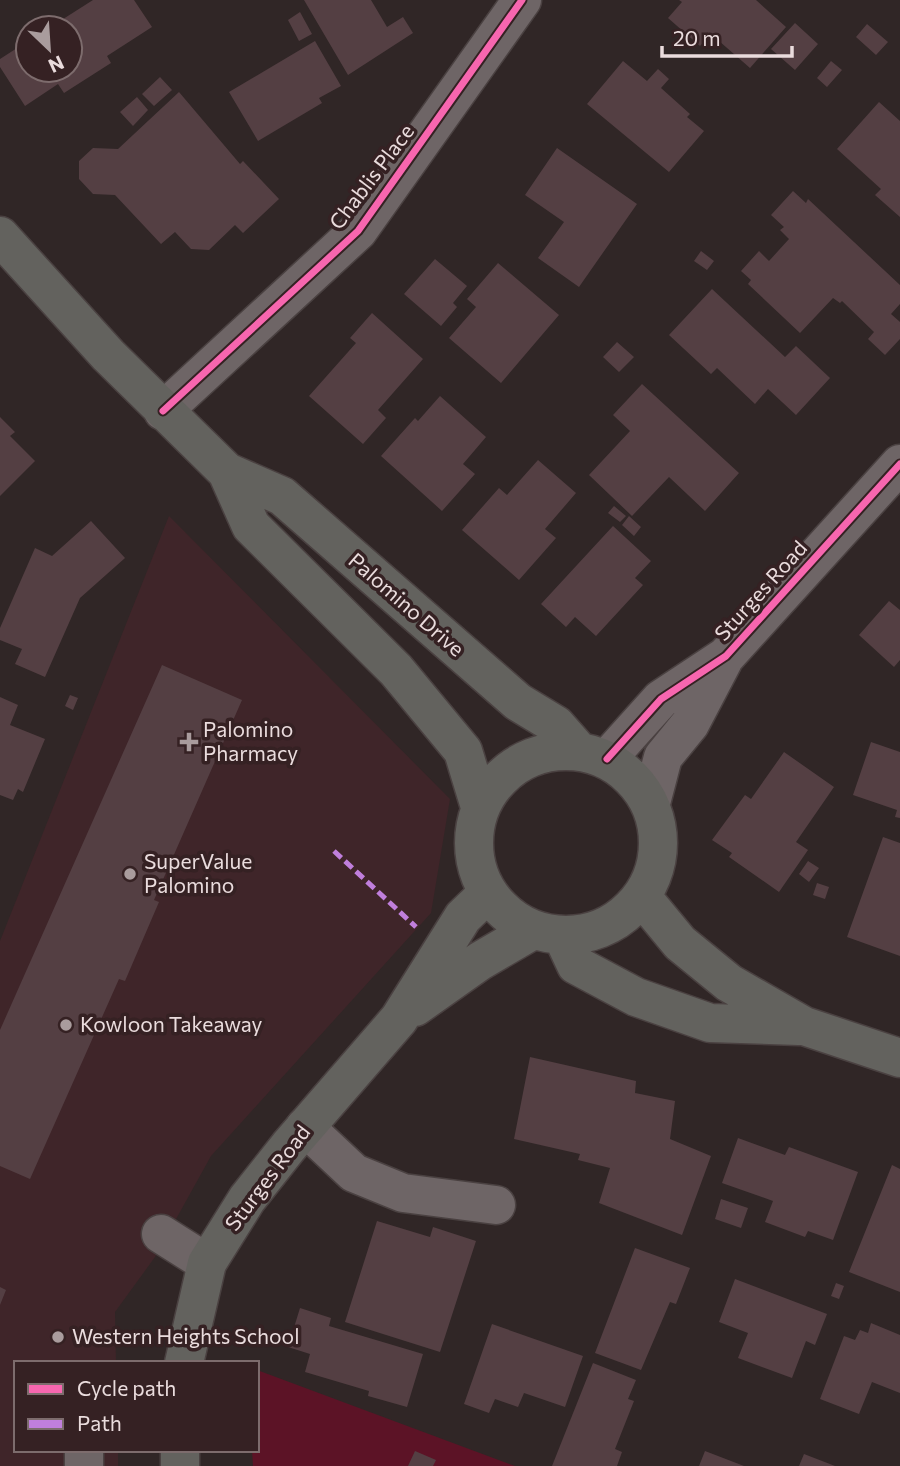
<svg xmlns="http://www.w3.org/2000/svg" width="900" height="1466" font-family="Commissioner,sans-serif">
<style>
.built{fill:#3f2529}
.green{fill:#5c1326}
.building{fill:#543f43}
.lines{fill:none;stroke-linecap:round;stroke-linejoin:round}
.minor-casing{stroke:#4a4141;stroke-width:41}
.major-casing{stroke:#4a4141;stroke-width:41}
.minor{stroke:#6e6566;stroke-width:38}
.major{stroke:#63625e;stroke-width:38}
.quiet{stroke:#c07fdc;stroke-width:5;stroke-dasharray:10 5;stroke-linecap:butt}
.cycleway-casing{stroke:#352123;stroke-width:11}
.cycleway{stroke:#f766af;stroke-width:7}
.poi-dot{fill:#a99c9d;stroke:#352123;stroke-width:2.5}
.labels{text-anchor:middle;stroke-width:7;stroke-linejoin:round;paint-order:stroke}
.street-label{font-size:21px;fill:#eadcdd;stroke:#352123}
.poi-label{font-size:21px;fill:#eadcdd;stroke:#352123;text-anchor:start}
</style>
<rect width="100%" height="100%" fill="#302626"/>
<path class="built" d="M169 516 450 799 431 913 211 1156 155 1257 115 1312 116 1363H16V1450H118V1466H0V941Z"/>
<path class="green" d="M257 1370 515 1466H253L252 1450H257Z"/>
<path class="building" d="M93 0H134L152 27 107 56 111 63 64 93 58 84 25 106 0 67V59L28 41V70H70V28H49Z
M304 0H371L387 27 403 17 413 33 348 75Z
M679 0H756L786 27 750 68 711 34 700 46 668 18 682 2Z
M300 12 312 34 299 41 288 20Z
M795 23 818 44 795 70 771 49Z
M867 24 888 42 876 55 856 37Z
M315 41 341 86 319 98 322 103 258 141 229 92Z
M623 61 647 81 658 69 669 79 661 88 690 114 687 117 704 131 669 172 587 104Z
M831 61 842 70 827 87 817 78Z
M160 77 172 90 154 106 142 94Z
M179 92 240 164 243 161 279 199 243 233 235 225 209 250 191 249 175 232 161 244 115 195 93 194 79 179V161L93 148 118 149Z
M137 97 148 110 133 126 120 112Z
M879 102 900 121V217L875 195 881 189 837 149Z
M557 148 637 204 579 287 538 258 564 222 525 195Z
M793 191 806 203 808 199 900 285V304L891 314 900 322V339L885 355 868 339 874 332 842 301 840 303 833 298 800 333 748 284 751 280 741 271 759 251 769 261 789 239 780 230 784 227 771 215Z
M701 251 714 261 707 270 694 261Z
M435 259 467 286 453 303 457 307 441 326 404 294Z
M498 263 559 315 501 383 449 338 476 307 467 299Z
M712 289 785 357 796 346 830 378 796 415 768 389 755 404 717 368 711 374 669 335Z
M372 313 423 359 378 410 386 418 363 444 309 396 356 343 350 338Z
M617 342 634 357 619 372 603 357Z
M642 384 739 473 705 511 669 477 632 516 589 475 630 431 613 415Z
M440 396 486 437 463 464 475 474 442 511 381 456 415 418 418 421Z
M0 417 15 432 10 436 35 461 0 496Z
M538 460 576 493 545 529 556 538 519 580 462 530 499 488 507 495Z
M614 506 626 516 620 522 608 513Z
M629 516 641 527 634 536 622 525Z
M91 521 125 558 80 598 45 677 15 664 22 649 0 640V628L35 548 52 556Z
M613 526 651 561 635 578 643 585 596 636 575 617 566 627 541 604Z
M889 601 900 610V660L894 667 859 635Z
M162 665 242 700 154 900 159 902 125 981 119 979 30 1179 0 1166V1030Z
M70 695 78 698 73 710 65 706Z
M0 697 18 705 10 725 45 739 23 792 18 789 13 800 0 795Z
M871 742 900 752V818L895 817 897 810 853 795Z
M784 752 834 787 796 842 808 850 779 892 729 857 732 853 712 840 745 795 751 799Z
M883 837 900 843V956L847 937Z
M808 861 819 868 809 882 799 874Z
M817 883 829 887 825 899 813 895Z
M530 1057 636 1081 635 1093 675 1101 670 1139 711 1156 682 1235 599 1203 610 1168 578 1160 580 1154 514 1139Z
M738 1138 785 1155 789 1147 858 1172 833 1240 808 1231 805 1237 765 1222 773 1201 722 1183Z
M892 1165 900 1169V1292L849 1272Z
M721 1199 748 1208 741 1228 715 1219Z
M377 1221 430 1237 433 1227 476 1241 440 1352 345 1322Z
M635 1248 690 1268 676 1304 670 1302 641 1370 595 1353Z
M735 1279 827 1314 815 1345 806 1341 792 1378 738 1358 748 1333 719 1322Z
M836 1283 844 1286 839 1299 831 1296Z
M0 1287 6 1290 0 1305Z
M300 1308 331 1318 329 1326 423 1354 407 1407 368 1396 369 1391 305 1372 310 1354 288 1347Z
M871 1323 900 1335V1393L872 1382 859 1414 820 1399 844 1336 855 1340 860 1330 868 1333Z
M492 1324 583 1356 565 1407 524 1393 518 1407 495 1399 489 1413 464 1404Z
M593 1363 636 1380 628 1399 634 1401 615 1449 622 1452 617 1466H552Z
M415 1451 436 1460 433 1466H408Z
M705 1451 744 1466H699Z
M804 1454 835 1466H799Z"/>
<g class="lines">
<defs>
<path id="minor" d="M163 411 358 231 522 0
M607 759 661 699 726 656 900 464
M651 803 663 757 690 724 723 661
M305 1127 354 1173 403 1193 496 1205
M161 1234 207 1263
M84 1450V1466"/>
<path id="major" d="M0 236 108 355 227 472 282 496 518 702 556 725 578 750
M227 472 251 526 396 670 463 751 480 807
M474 843a92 92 0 1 1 184 0a92 92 0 1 1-184 0Z
M642 897 680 943 729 983 804 1026 900 1058
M562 935 576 965 636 997 710 1023 799 1026
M415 1007 480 961 533 930
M184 1363 207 1263 247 1199 289 1146 399 1019 463 917 488 893
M180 1450V1466"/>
</defs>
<use href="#minor" class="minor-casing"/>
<use href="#major" class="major-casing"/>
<use href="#minor" class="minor"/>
<use href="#major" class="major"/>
<path class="quiet" d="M334 851 416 927"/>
<defs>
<path id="cycleway" d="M163 411 358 231 522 0
M607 759 661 699 726 656 900 464"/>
</defs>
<use href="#cycleway" class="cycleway-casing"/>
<use href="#cycleway" class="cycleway"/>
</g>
<g class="poi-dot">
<path d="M185.5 731.5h7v7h7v7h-7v7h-7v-7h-7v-7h7z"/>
<circle cx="130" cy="874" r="7"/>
<circle cx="66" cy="1025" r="7"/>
<circle cx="58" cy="1337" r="7"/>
</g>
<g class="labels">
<g class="street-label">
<text transform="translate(372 177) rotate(-53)" y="7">Chablis Place</text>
<text transform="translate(761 591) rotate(-48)" y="7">Sturges Road</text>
<text transform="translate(406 605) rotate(41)" y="7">Palomino Drive</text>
<text transform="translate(268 1178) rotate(-53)" y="7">Sturges Road</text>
</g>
<g class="poi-label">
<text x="203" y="737">Palomino<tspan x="203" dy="24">Pharmacy</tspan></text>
<text x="144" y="869">SuperValue<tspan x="144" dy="24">Palomino</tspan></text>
<text x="80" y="1032">Kowloon Takeaway</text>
<text x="72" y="1344">Western Heights School</text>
</g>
</g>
<rect x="14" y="1361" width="245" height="91" fill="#352123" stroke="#7d6c6d" stroke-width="2"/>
<rect x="28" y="1384" width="35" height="10" fill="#f766af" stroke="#7d6c6d" stroke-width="2"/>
<text x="77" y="1396" font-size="21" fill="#eadcdd">Cycle path</text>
<rect x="28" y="1419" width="35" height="10" fill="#c07fdc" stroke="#7d6c6d" stroke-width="2"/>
<text x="77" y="1431" font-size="21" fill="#eadcdd">Path</text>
<g transform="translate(49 49) rotate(155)"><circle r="33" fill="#352123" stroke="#7d6c6d" stroke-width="2"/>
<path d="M0-5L12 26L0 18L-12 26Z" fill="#a99c9d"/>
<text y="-10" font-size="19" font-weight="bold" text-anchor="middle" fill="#eadcdd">N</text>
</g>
<path d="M662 46v10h130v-10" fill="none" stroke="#eadcdd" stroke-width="3.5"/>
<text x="673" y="46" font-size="21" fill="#eadcdd" stroke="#352123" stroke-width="5" paint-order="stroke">20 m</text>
</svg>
